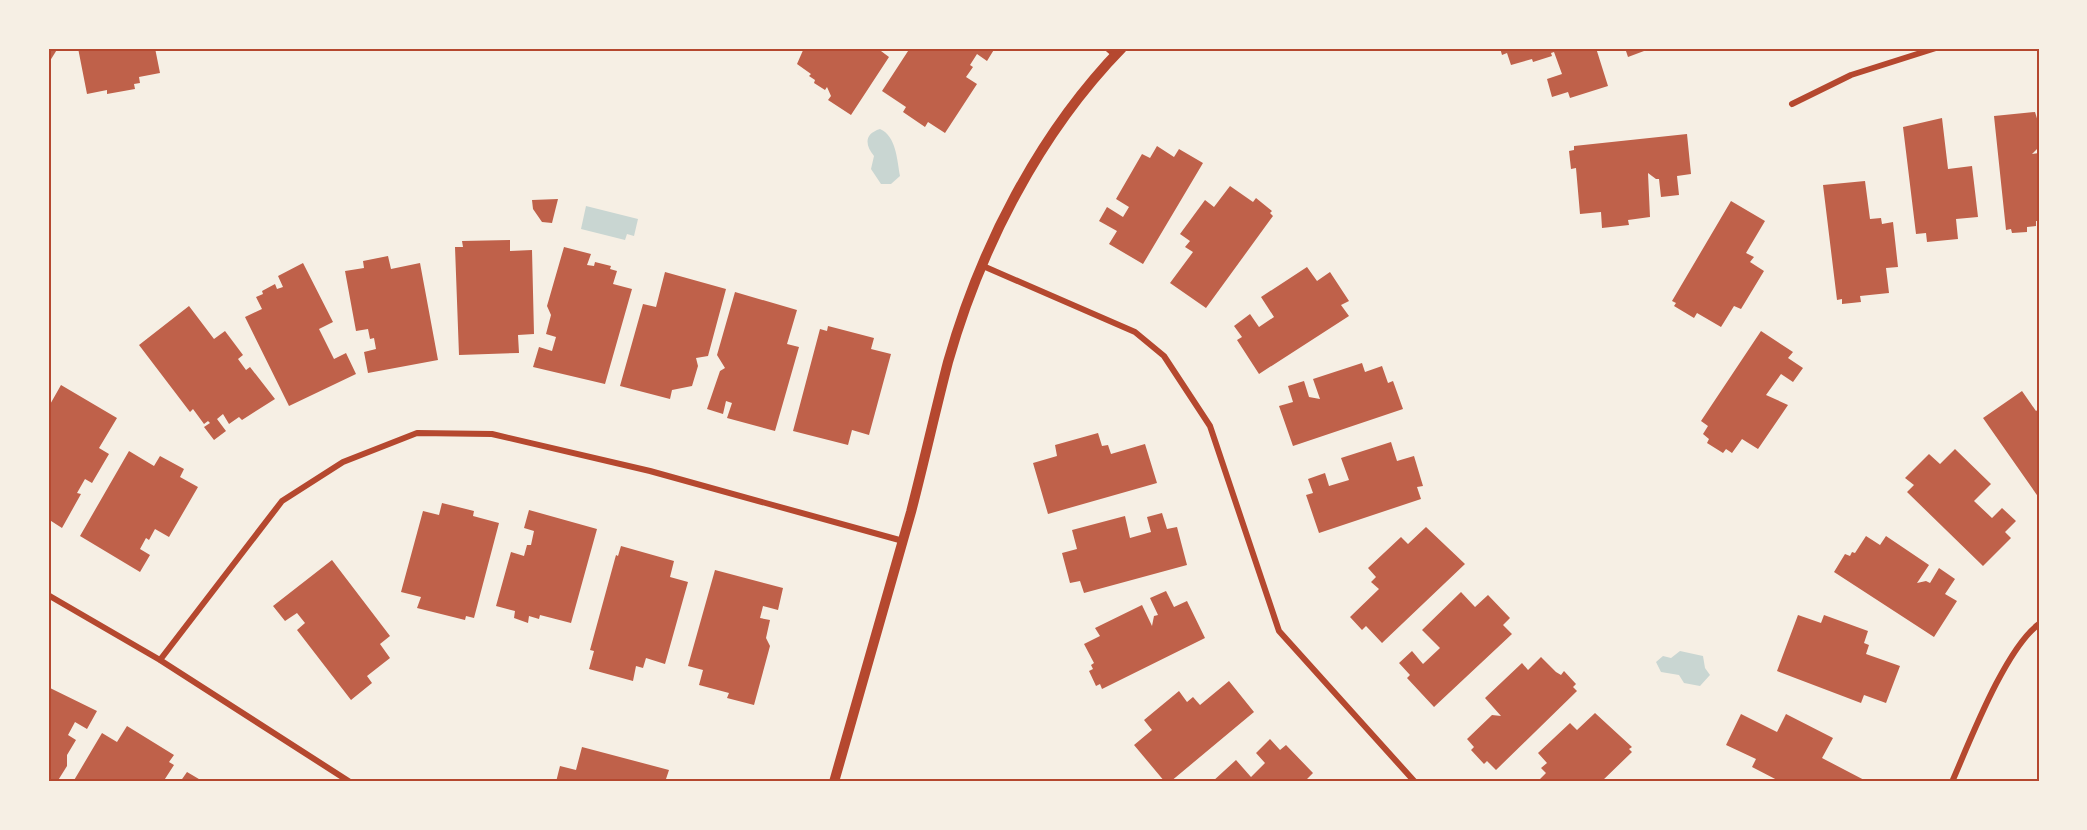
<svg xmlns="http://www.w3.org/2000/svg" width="2087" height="830" font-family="'Exo 2',sans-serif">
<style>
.water{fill:#c9d6d2}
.building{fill:#bf614a}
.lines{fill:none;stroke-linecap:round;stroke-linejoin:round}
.minor{stroke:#b5482f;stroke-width:6}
.tertiary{stroke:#b5482f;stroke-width:10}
.neatline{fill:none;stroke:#b5482f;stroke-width:2}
</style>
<rect width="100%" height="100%" fill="#f6efe4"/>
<path class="water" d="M880 129C896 136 897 159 900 176L891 184H881L871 169 874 156C865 145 864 134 880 129Z
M586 206 638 219 634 236 627 234 625 240 581 229Z
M1680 651 1703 656 1705 668 1710 675 1700 686 1684 683 1679 675 1661 672 1656 662 1663 656 1671 658Z"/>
<path class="building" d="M48 48H58L48 64Z
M78 48H155L160 73 139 77 140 83 134 84 135 89 107 94V90L87 94Z
M804 48H877L889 57 851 115 828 100 831 96 827 87 825 90 814 83 815 80 809 76 811 74 797 64Z
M910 48H995L987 61 977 54 970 65 973 67 966 77 977 84 945 133 928 122 925 127 903 112 906 107 882 91Z
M1500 48H1596L1608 86 1570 98 1568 92 1552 97 1547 79 1562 74 1554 52 1551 53 1552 56 1533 62 1532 59 1511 65 1507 53 1502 55Z
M1625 48H1652L1628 57Z
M2035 112 2039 125V147L2032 154 2039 153V221H2036V226L2027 227V232L2012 233 2011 229 2006 230 1994 116Z
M1942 118 1948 169 1972 166 1978 217 1956 219 1958 239 1927 242 1926 233 1916 234 1903 127Z
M1687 134 1691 174 1677 176 1679 195 1661 197 1659 179H1656L1648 173 1650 217 1628 220 1629 225 1602 228 1601 212 1580 214 1576 168 1571 169 1569 151 1574 150V146Z
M1157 146 1174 157 1179 149 1203 163 1143 264 1109 244 1117 231 1099 221 1107 207 1123 217 1129 207 1116 199 1142 154 1150 158Z
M1865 181 1870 219 1881 218 1882 224 1893 222 1898 267 1886 268 1889 293 1860 296 1861 302 1842 304V299L1837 300 1823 185Z
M1230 186 1253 202 1256 198 1272 211 1270 213 1273 216 1206 308 1170 283 1193 252 1185 247 1190 241 1180 234 1205 200 1214 207Z
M558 199 552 223 542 222 533 209 532 200Z
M1731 201 1765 221 1746 253 1754 257 1750 262 1764 271 1741 309 1734 306 1721 327 1697 313 1694 318 1674 306 1676 303 1672 301Z
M510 240V251L532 250 534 334 518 335 519 353 459 355 455 247H463L462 241Z
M564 247 591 254 587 265 594 266 595 262 611 266 610 269 617 271 613 284 632 289 605 384 533 367 539 347 552 351 556 337 546 334 551 315 547 306Z
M388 256 391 269 420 263 438 360 368 373 364 352 376 349 374 338 370 339 368 329 356 331 345 271 364 268 363 261Z
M303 263 333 322 319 329 334 359 346 353 356 374 289 406 245 317 262 309 256 297 263 294 262 291 275 284 277 289 283 287 278 276Z
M1307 267 1317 281 1330 272 1349 301 1341 305 1349 316 1259 374 1237 340 1242 337 1234 326 1250 314 1259 327 1274 317 1261 297Z
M665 272 726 289 708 356 696 358 698 366 692 386 672 390 670 399 620 386 643 304 656 307Z
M735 292 797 310 787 344 799 347 775 431 727 418 732 403 726 401 723 414 707 409 720 371 725 368 717 355Z
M189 306 214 339 225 331 243 355 238 359 246 370 250 367 275 399 242 420 239 417 229 424 223 414 217 419 226 431 214 440 204 427 210 423 208 421 204 424 193 409 190 412 139 345Z
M828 326 874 338 871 349 891 354 869 435 852 430 848 445 793 431 820 329 827 331Z
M1761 331 1793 352 1788 358 1803 368 1793 382 1781 374 1766 395 1788 405 1758 449 1742 439 1732 453 1726 449 1723 453 1707 443 1709 439 1703 434 1708 426 1701 421Z
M1362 363 1365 372 1382 366 1388 383 1393 381 1403 409 1293 446 1279 406 1293 402 1288 386 1304 381 1309 397 1320 399 1313 379Z
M61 385 117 418 99 448 109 454 92 483 85 479 77 493 81 494 62 528 48 519V408Z
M2022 391 2036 411 2039 409V498L1983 418Z
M1098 433 1102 446 1108 445 1111 454 1145 444 1157 483 1048 514 1033 463 1057 456 1055 445Z
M1391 442 1397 461 1414 456 1423 486 1417 487 1421 499 1319 533 1306 495 1313 493 1308 479 1325 473 1329 486 1349 480 1341 458Z
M1955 449 1991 484 1974 501 1992 518 2002 508 2016 521 2005 532 2011 538 1983 566 1907 492 1914 485 1905 478 1929 454 1940 464Z
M129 451 154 466 160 456 184 469 180 477 198 487 169 537 155 529 149 540 146 538 140 549 150 555 140 572 80 536Z
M442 503 474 511 473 516 499 523 474 618 466 616 465 620 417 608 421 597 401 592 423 511 439 515Z
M529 510 597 529 571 623 540 615 539 619 529 616 528 623 514 618 515 611 496 606 511 552 524 556 527 545H531L534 531 524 528Z
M1162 513 1167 529 1177 527 1187 565 1084 593 1080 581 1070 583 1062 553 1077 549 1072 530 1125 516 1130 538 1151 532 1147 517Z
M1426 527 1465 564 1382 643 1366 626 1362 630 1350 617 1379 589 1371 582 1376 577 1368 568 1401 537 1408 544Z
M1866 536 1880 545 1886 536 1929 565 1917 583 1926 581 1930 583 1939 568 1955 579 1945 594 1957 601 1934 637 1834 572 1845 554 1850 556 1852 552 1855 553Z
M621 546 674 561 670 577 688 582 665 664 646 658 643 668 636 666 633 681 589 669 594 651 590 650 616 555 618 556Z
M332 560 390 636 380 644 390 658 367 676 372 683 351 700 297 630 305 623 297 613 285 621 273 606Z
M715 570 783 588 778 610 763 606 760 618 770 620 766 638 770 646 754 705 727 698 729 693 699 685 703 670 688 666Z
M1166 591 1174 607 1187 601 1205 638 1102 689 1100 684 1096 686 1089 671 1093 669 1091 665 1094 663 1084 644 1100 636 1095 628 1142 605 1152 626 1154 616 1158 615 1150 598Z
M1461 592 1475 607 1488 595 1510 618 1503 625 1512 634 1434 707 1407 678 1410 675 1399 663 1412 651 1423 664 1440 648 1422 630Z
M1798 615 1821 623 1824 615 1868 631 1864 643 1869 645 1866 654 1900 666 1886 703 1864 695 1861 703 1777 671Z
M1541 657 1556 672 1561 675 1564 671 1576 684 1573 687 1577 691 1496 770 1487 761 1484 764 1471 750 1474 747 1467 739 1492 715 1501 716 1485 698 1522 663 1528 670Z
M1229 681 1254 712 1170 782H1165L1134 745 1152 730 1144 720 1179 691 1187 702 1193 697 1200 705Z
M48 687 97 711 87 729 75 722 68 735 76 740 67 755V766L57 782H48Z
M1595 713 1632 747 1629 749 1632 752 1601 782H1537L1546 773 1541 768 1547 763 1538 753 1570 723 1577 730Z
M1741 714 1777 732 1786 714 1833 738 1822 758 1868 782H1781L1752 767 1756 759 1726 745Z
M127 726 174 755 169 762 174 765 163 782H73L102 733 117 742Z
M1270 739 1280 750 1286 745 1313 773 1304 782H1212L1236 760 1251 777 1265 763 1256 753Z
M582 747 669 770 665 782H556L560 766 576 770Z
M187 772 204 782H180Z"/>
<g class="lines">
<path class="minor" d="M1107 48 1115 55
M1792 104 1851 75 1936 48
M983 266 1135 332 1164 356 1210 426 1279 631 1415 782
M48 595 160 660 350 782
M160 660 282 501 343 462 417 433 492 434 650 471 903 541
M1952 782C1970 741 2005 649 2039 624"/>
<path class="tertiary" d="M834 782C859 692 886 602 911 512 924 462 935 412 948 362 980 249 1039 133 1122 48"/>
</g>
<rect width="2087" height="830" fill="none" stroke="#f6efe4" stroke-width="99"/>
<rect x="50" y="50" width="1988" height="730" class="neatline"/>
</svg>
